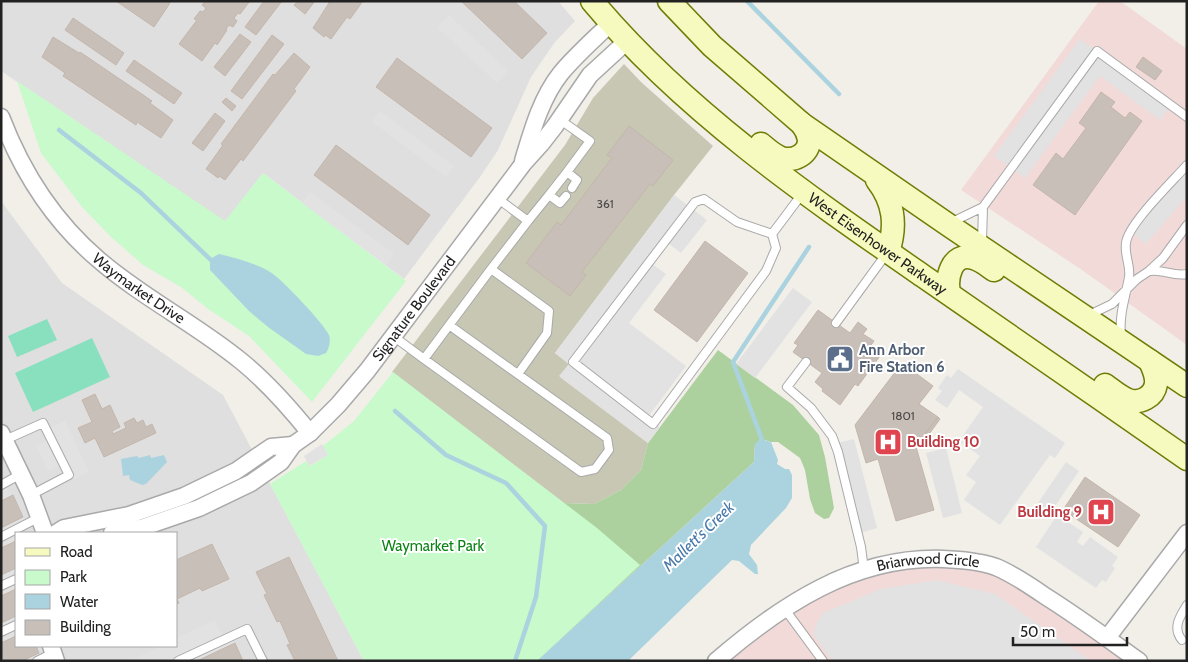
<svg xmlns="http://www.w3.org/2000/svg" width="1188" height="662" font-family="Cabin,sans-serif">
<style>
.residential{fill:#e0dfdf;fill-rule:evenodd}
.commercial{fill:#f2dad9}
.construction{fill:#c7c7b4}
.forest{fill:#add19e}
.park{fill:#c8facc}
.pitch{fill:#88e0be}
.parking{fill:#e2e2e2}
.water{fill:#aad3df}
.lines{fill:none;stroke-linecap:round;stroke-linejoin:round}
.stream{stroke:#aad3df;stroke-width:4.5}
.building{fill:#c7bfb8;stroke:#c4b6ab}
.lane-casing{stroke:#a9a9a9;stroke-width:10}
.street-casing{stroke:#a9a9a9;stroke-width:19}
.secondary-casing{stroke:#707d05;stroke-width:25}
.lane{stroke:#fff;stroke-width:8}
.street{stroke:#fff;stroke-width:16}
.secondary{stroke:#f7fabf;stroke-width:22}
.labels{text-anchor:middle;stroke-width:4;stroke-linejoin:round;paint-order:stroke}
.number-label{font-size:12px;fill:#4b4948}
.street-label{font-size:15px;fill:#222;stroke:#fff}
.service-label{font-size:15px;font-weight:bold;fill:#4e5e75;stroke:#fff;text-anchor:start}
.health-label{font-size:15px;font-weight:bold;fill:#be3a42;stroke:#fff;text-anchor:start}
.park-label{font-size:15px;fill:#0c8416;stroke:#fff}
.water-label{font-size:16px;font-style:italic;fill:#4a7aab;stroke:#fff}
</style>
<rect width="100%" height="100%" fill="#f2efe9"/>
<path class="residential" d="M1 1H558L575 21 555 42 531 77 498 150 480 177 404 279 263 173 225 222 1 71Z
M1 201 62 283 223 395 364 661H1ZM16 533H176V646H16Z"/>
<path class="commercial" d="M1099 1H1120L1187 49V345L1082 270 961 190Z
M896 561 995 567 1139 661H716L784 608Z"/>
<path class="construction" d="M624 64 641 82 713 146 674 195 555 353 569 364 560 377 648 443 641 470 621 490 594 504 564 503 392 372 565 145 593 98Z"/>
<path class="forest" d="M718 350 793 405 819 435 825 457 834 508 829 518 824 519 815 513 810 499 805 470 800 458 778 442H771L765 440 755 444 754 462 537 661 438 407 564 503 594 504 621 490 641 470 648 443Z"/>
<path class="park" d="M17 81 225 221 263 173 406 281 312 402 249 336 208 309 181 287 143 265 110 236 82 207 41 153Z
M393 372 597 528 640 565 537 661H364L270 484 306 461 310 466 328 455 323 446 354 421Z"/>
<path class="pitch" d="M47 319 57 340 17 357 8 336Z
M92 338 110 377 33 412 15 373Z"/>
<path class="parking" d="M449 15 508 71 497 83 437 27Z
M1080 39 1171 105 1160 120 1100 76 1025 178 994 156Z
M380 111 454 166 446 177 372 122Z
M1187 157V196L1146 244 1126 228Z
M310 192 394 254 386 265 302 203Z
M674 195 707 220 681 253 664 240 648 261 666 274 629 323 686 366 648 417 660 427 648 443 559 376 569 364 555 353Z
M793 288 812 302 755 378 736 364Z
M958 369 1065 443 1055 458 1050 455 1000 525 964 500 976 482 966 475 980 456 959 441 983 407 959 390 947 408 935 400 942 391 938 388 947 375 951 378Z
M65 421 89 472 73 480 65 463 48 471 36 446 52 438 48 429Z
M854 439 877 528 857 534 834 444Z
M322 444 328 455 309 466 304 456Z
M946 448 962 513 943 518 926 453Z
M1066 462 1079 471 1051 512 1038 503Z
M7 486 27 526 19 530 21 533H16V646H34L42 661H1V488Z
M1057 515 1083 532 1077 542 1083 546 1090 537 1118 557 1112 566 1115 568 1106 582 1102 580 1096 588 1036 547Z
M936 580 995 594 1091 661H832L814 635 815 626 823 613 881 589Z
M215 620 222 636 230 632 244 661H129L161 646H176V638Z"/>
<path class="water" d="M219 254C236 258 255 263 270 272 281 278 324 324 329 335 331 341 329 348 326 353L318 356 306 354 268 327 249 311 210 270V259Z
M760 439 771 442 778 460 777 464 785 469H789L792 475V498L786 508 751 545 749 554 757 565 758 574H755L739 561 732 560 628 661H537L754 462 755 444Z
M150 455 151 458 164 455 167 462 146 484 142 485 130 480 129 475 123 476 121 459 137 456 139 458Z"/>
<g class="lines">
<path class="stream" d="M747 1 839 94
M59 130 141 193 213 262
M395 411 446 455 506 483 545 526 536 597 515 661
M764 445 733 362 809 247"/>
</g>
<path class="building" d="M116 1H167L170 3 154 27Z
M205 1H250L240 14 238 13 234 18 237 21 233 27 229 25 226 29 227 30 217 45 215 43 202 61 179 44 197 20 194 19 200 11 203 12 206 8 202 5Z
M264 1H282L256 35 245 27Z
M298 1H315L305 14 294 5Z
M328 1H363L350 19 347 17 331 39 325 35 324 37 313 28 329 3Z
M461 1H514L547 33 522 59Z
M73 18 124 53 116 65 65 30Z
M240 34 251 42 225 76 214 67Z
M272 35 284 44 242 99 231 91Z
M53 37 79 53 80 52 152 101 150 103 173 120 161 138 137 122 136 125 63 76 65 73 42 57Z
M294 53 310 67 294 89 296 91 243 161 241 159 225 180 219 176 218 178 206 169 223 145 221 144 273 74 275 75Z
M1143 57 1162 71 1155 80 1136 67Z
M397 58 492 128 471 157 376 87Z
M134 60 182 93 174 104 126 71Z
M1101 92 1115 102 1111 107 1125 118 1130 112 1142 121 1075 215 1033 185 1056 153 1063 159 1086 128 1079 123Z
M226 98 236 106 232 111 222 102Z
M215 113 225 121 203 151 192 143Z
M629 126 673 160 653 186 650 184 582 272 586 275 570 296 526 263 557 222 561 225 612 158 607 155Z
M336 145 430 215 408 245 314 175Z
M705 241 748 273 697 342 654 310Z
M818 310 850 333 858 322 867 329 863 334 874 341 869 348 880 356 858 386 855 384 840 405 822 391 823 389 815 382 822 373 793 352 798 345 794 343Z
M902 363 933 386 919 404 938 417 919 442 917 440 915 443 934 510 896 521 878 459 866 463 855 425Z
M95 394 102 409 110 405 120 427 112 431 113 434 126 428 124 423 134 418 137 423 143 420 146 427 152 424 156 433 104 457 95 438 85 443 78 428 92 422 82 400Z
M938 417 940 419 927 437 924 435Z
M1085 477 1140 515 1118 547 1063 510Z
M13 495 23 517 1 528V501Z
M16 541V568L1 575V548Z
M212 544 229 579 202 591 200 588 177 599 179 603 176 604V560Z
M289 557 338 661H295L287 645 290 644 280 621 277 622 264 595 267 594 256 572Z
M16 589V616L1 623V596Z
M16 636V646H36L39 653 22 661H1V643Z
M235 643 243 661H197Z"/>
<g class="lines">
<defs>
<path id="lane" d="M559 119 590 141 567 172
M549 195 567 172 577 180 572 188
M497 198 528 221 549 195 560 203 566 196
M950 223 983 207 1097 51 1187 117
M772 234 776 248 766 271 653 424 573 362 695 202 704 199 737 222 772 234 802 194
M982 242 983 207
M1150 271C1163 269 1174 277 1187 274
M1089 315 1112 304 1137 279 1149 271 1163 258 1187 225
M836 323 887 253
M393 336 424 359 491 269
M1121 337C1119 313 1125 300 1129 277 1131 266 1124 255 1126 243 1128 224 1173 181 1187 165
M424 359 581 472 595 469 609 450 607 438 449 325
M806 362 787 387 811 408 832 436 838 452 861 547 864 570
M518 374 547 333 549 311 491 269 528 221
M5 440 43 423 69 475 31 495
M1 485 21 474
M1 537 40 517
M1 586 16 579
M784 608 823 661
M1 632 16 625
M1182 640C1172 628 1180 616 1187 605
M37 661 53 653
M178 661 247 629 263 661"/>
<g id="street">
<path id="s1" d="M1 117C22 172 53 221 99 260 143 298 196 324 241 361 267 382 289 407 310 433"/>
<path d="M523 161C532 131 541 98 561 73 576 55 594 39 611 23"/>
<path d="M1 433 31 495 45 533"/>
<path d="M56 533 64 528 129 515 184 496 236 471 271 447 293 445"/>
<path id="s2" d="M112 533 144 527 199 508 251 483 281 462 293 445 310 433 338 405 367 371 523 164 541 144 555 126 590 75 627 41"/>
<path d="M1107 638 1187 533"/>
<path d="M51 646 56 661"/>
<path id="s3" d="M716 661C781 605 854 556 943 559 961 560 979 561 996 567 1013 574 1029 585 1045 596 1077 616 1108 639 1139 661"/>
</g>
<g id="secondary">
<path id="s4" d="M592 1C684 111 806 195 923 276 1011 336 1099 398 1187 459"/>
<path d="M669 1 712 46 802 124 947 224 1187 386"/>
<path d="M761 144C767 149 773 155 781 158 794 162 810 154 809 139 808 134 805 128 802 124"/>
<path d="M877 180C894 202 897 225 888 252"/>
<path d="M949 293C946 278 951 252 973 258 981 260 988 266 994 270"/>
<path d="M1105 385C1112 390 1120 397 1128 400 1140 404 1154 397 1156 384 1157 376 1153 368 1150 361"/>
</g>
</defs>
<use href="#lane" class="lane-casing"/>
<use href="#street" class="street-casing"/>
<use href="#secondary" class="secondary-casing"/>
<use href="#lane" class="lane"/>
<use href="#street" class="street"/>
<use href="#secondary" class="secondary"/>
</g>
<defs>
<symbol id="civic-square" viewBox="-11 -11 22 22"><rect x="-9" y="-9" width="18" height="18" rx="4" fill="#5c6f8a" stroke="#fff"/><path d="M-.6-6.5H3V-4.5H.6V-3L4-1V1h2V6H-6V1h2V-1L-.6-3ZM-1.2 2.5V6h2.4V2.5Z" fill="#fff"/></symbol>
<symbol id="hospital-square" viewBox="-11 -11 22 22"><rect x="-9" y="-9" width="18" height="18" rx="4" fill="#e0444e" stroke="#fff"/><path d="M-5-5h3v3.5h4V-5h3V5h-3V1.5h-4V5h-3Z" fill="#fff"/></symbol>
</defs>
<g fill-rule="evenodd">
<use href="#civic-square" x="824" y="343" width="32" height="32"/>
<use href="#hospital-square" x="872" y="426" width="32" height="32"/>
<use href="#hospital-square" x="1085" y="496" width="32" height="32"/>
</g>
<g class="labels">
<g class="number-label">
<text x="605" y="208">361</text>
<text x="903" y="420">1801</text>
</g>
<g class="street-label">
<text dy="5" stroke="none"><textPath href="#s4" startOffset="376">West Eisenhower Parkway</textPath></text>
<text dy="5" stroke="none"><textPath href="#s1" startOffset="224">Waymarket Drive</textPath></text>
<text dy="5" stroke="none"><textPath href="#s2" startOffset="389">Signature Boulevard</textPath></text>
<text dy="5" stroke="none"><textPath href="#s3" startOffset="240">Briarwood Circle</textPath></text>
</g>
<g class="service-label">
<text x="859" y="355">Ann Arbor<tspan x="859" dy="17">Fire Station 6</tspan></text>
</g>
<g class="health-label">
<text x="907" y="447">Building 10</text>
<text x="1082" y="517" text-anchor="end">Building 9</text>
</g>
<g class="park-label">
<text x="433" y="551">Waymarket Park</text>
</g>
<g class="water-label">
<text transform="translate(698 536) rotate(-44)" y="6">Mallett's Creek</text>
</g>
</g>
<rect width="1188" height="662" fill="none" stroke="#222222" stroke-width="5"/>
<rect x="15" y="532" width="162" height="115" fill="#ffffff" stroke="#a7a7a7"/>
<rect x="25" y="548" width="25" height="8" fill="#f7fabf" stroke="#a7a7a7"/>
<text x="60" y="557" font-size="15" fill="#222222">Road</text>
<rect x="25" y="570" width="25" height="15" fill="#c8facc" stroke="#a7a7a7"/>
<text x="60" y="582" font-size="15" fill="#222222">Park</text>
<rect x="25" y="594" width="25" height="15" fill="#aad3df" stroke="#a7a7a7"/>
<text x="60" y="607" font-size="15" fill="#222222">Water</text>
<rect x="25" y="620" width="25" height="15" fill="#c7bfb8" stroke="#a7a7a7"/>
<text x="60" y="632" font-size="15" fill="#222222">Building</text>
<path d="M1013 637v8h114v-8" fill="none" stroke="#222222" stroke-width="2.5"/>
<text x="1020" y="637" font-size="15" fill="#222222" stroke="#ffffff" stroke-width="4" paint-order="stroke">50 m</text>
</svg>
